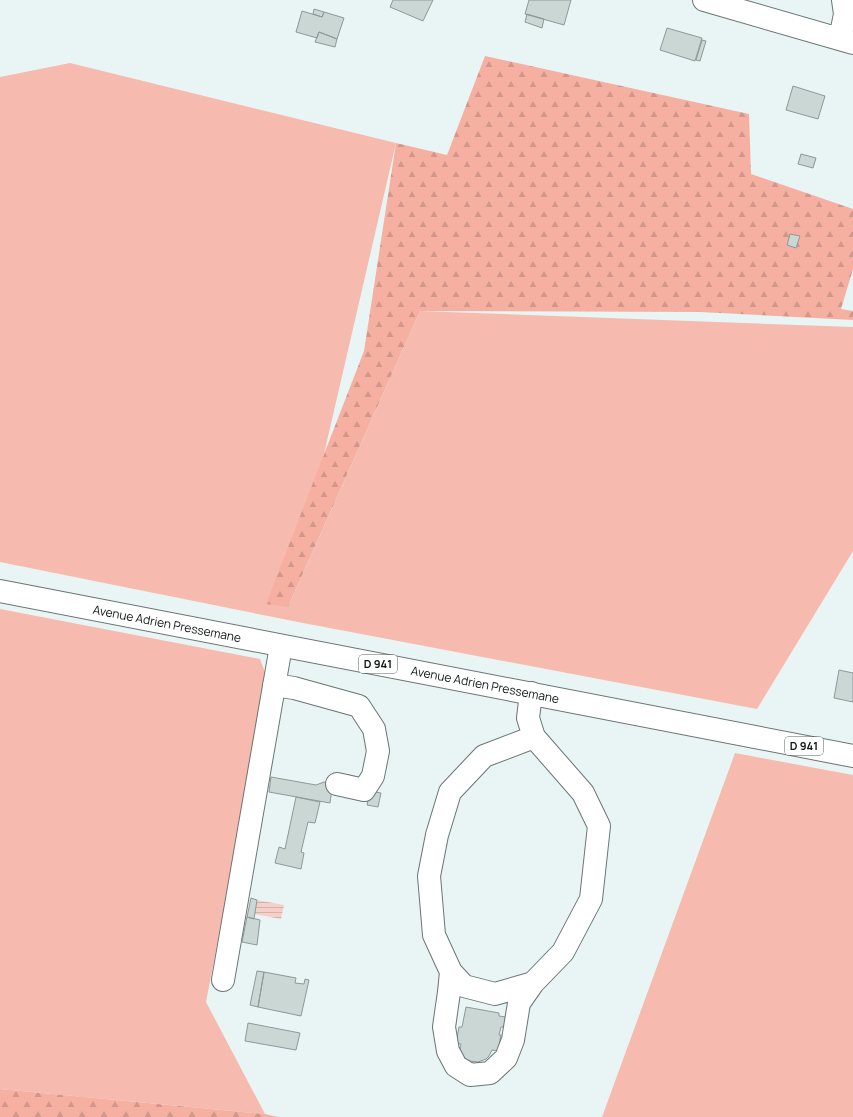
<svg xmlns="http://www.w3.org/2000/svg" width="853" height="1117" font-family="Manrope,sans-serif">
<style>
.green{fill:#f7baae}
.forest{fill:url(#forest-firs)}
.water{fill:url(#water-rules)}
.building{fill:#cad7d5;stroke:#8d9998}
.lines{fill:none;stroke-linecap:round;stroke-linejoin:round}
.minor-casing{stroke:#697574;stroke-width:24}
.major-casing{stroke:#697574;stroke-width:24}
.minor{stroke:#fff;stroke-width:22}
.major{stroke:#fff;stroke-width:22}
.labels{text-anchor:middle;stroke-width:3;stroke-linejoin:round;paint-order:stroke}
.shield{fill:#fff;stroke:#585b5b;stroke-width:1}
.shield-label{font-size:11px;font-weight:bold;fill:#111515}
.street-label{font-size:12px;fill:#111515;stroke:#fff}
</style>
<defs>
<pattern id="forest-firs" width="22" height="20" patternUnits="userSpaceOnUse"><rect width="22" height="20" fill="#f6b0a2"/><path d="M5 1l3.5 6h-7zM16 11l3.5 6h-7z" fill="#d2968b"/></pattern>
<pattern id="water-rules" width="6" height="5" patternUnits="userSpaceOnUse"><rect width="6" height="5" fill="#f5d0c9"/><path d="M0 2.5h6" fill="none" stroke="#d1b2ac"/></pattern>
</defs>
<rect width="100%" height="100%" fill="#e8f5f4"/>
<path class="green" d="M70 63 396 143 289 605 420 311 853 327V551L757 709 298 622 0 562V77Z
M0 609 260 659 268 680 206 1002 265 1114 0 1089Z
M735 753 853 775V1117H602Z"/>
<path class="forest" d="M485 56 749 114 751 174 853 209V269L841 309 853 311V320L700 312 420 311 288 607 266 604 364 351 396 143 447 155Z
M0 1089 265 1114 278 1117H0Z"/>
<path class="water" d="M257 900 284 905 281 919 254 914Z"/>
<path class="building" d="M393 0H433L423 21 390 7Z
M529 0H571L564 25 525 14Z
M314 9 324 12 322 17 313 14Z
M302 11 322 17 324 12 344 18 337 39 319 32 317 38 296 32Z
M527 14 544 19 542 28 525 22Z
M667 28 702 38 695 61 660 50Z
M319 32 337 39 335 47 315 42Z
M702 40 706 41 700 61 696 60Z
M793 86 825 96 818 119 786 110Z
M801 154 816 158 813 168 798 164Z
M790 234 800 236 796 248 787 245Z
M839 670 853 673V702L834 698Z
M271 777 316 785 324 782 329 783 332 788 330 803 269 792Z
M370 791 381 793 378 807 367 805Z
M296 797 320 802 315 823 308 822 301 852 304 853 301 869 275 863 279 847 285 849Z
M251 898 257 900 254 919 247 917Z
M247 917 260 920 257 945 242 942Z
M257 971 264 972 258 1007 250 1005Z
M264 972 296 978 295 983 304 984 305 979 309 980 301 1016 258 1007Z
M466 1007 499 1013V1016L506 1017 504 1027H501L499 1035H501L498 1051 492 1050 489 1056 486 1059 478 1062 470 1061 463 1057 460 1049 461 1044 456 1043 459 1027H462Z
M248 1023 300 1033 296 1050 245 1041Z"/>
<g class="lines">
<defs>
<path id="minor" d="M704 0 853 43
M840 39 845 14 843 0
M274 685 294 688 359 706 374 729 378 751 373 776 364 790 337 784
M531 693 528 718 534 737 583 793 599 826 591 899 563 952 533 983 495 994 464 986 451 972 434 935 429 876 437 835 450 792 484 756 534 737
M451 972 449 992 444 1027 448 1051 456 1066 470 1075 490 1073 506 1058 513 1040 519 1003 533 983
M223 980 281 646"/>
<path id="major" d="M0 591 853 756"/>
</defs>
<use href="#minor" class="minor-casing"/>
<use href="#major" class="major-casing"/>
<use href="#minor" class="minor"/>
<use href="#major" class="major"/>
</g>
<g class="labels">
<g class="shield">
<rect x="359" y="655" width="38" height="18" rx="3"/>
<rect x="785" y="737" width="38" height="18" rx="3"/>
</g>
<g class="shield-label">
<text x="378" y="668">D 941</text>
<text x="804" y="750">D 941</text>
</g>
<g class="street-label">
<text transform="translate(167 624) rotate(11)" y="4">Avenue Adrien Pressemane</text>
<text transform="translate(485 685) rotate(11)" y="4">Avenue Adrien Pressemane</text>
</g>
</g>
</svg>
